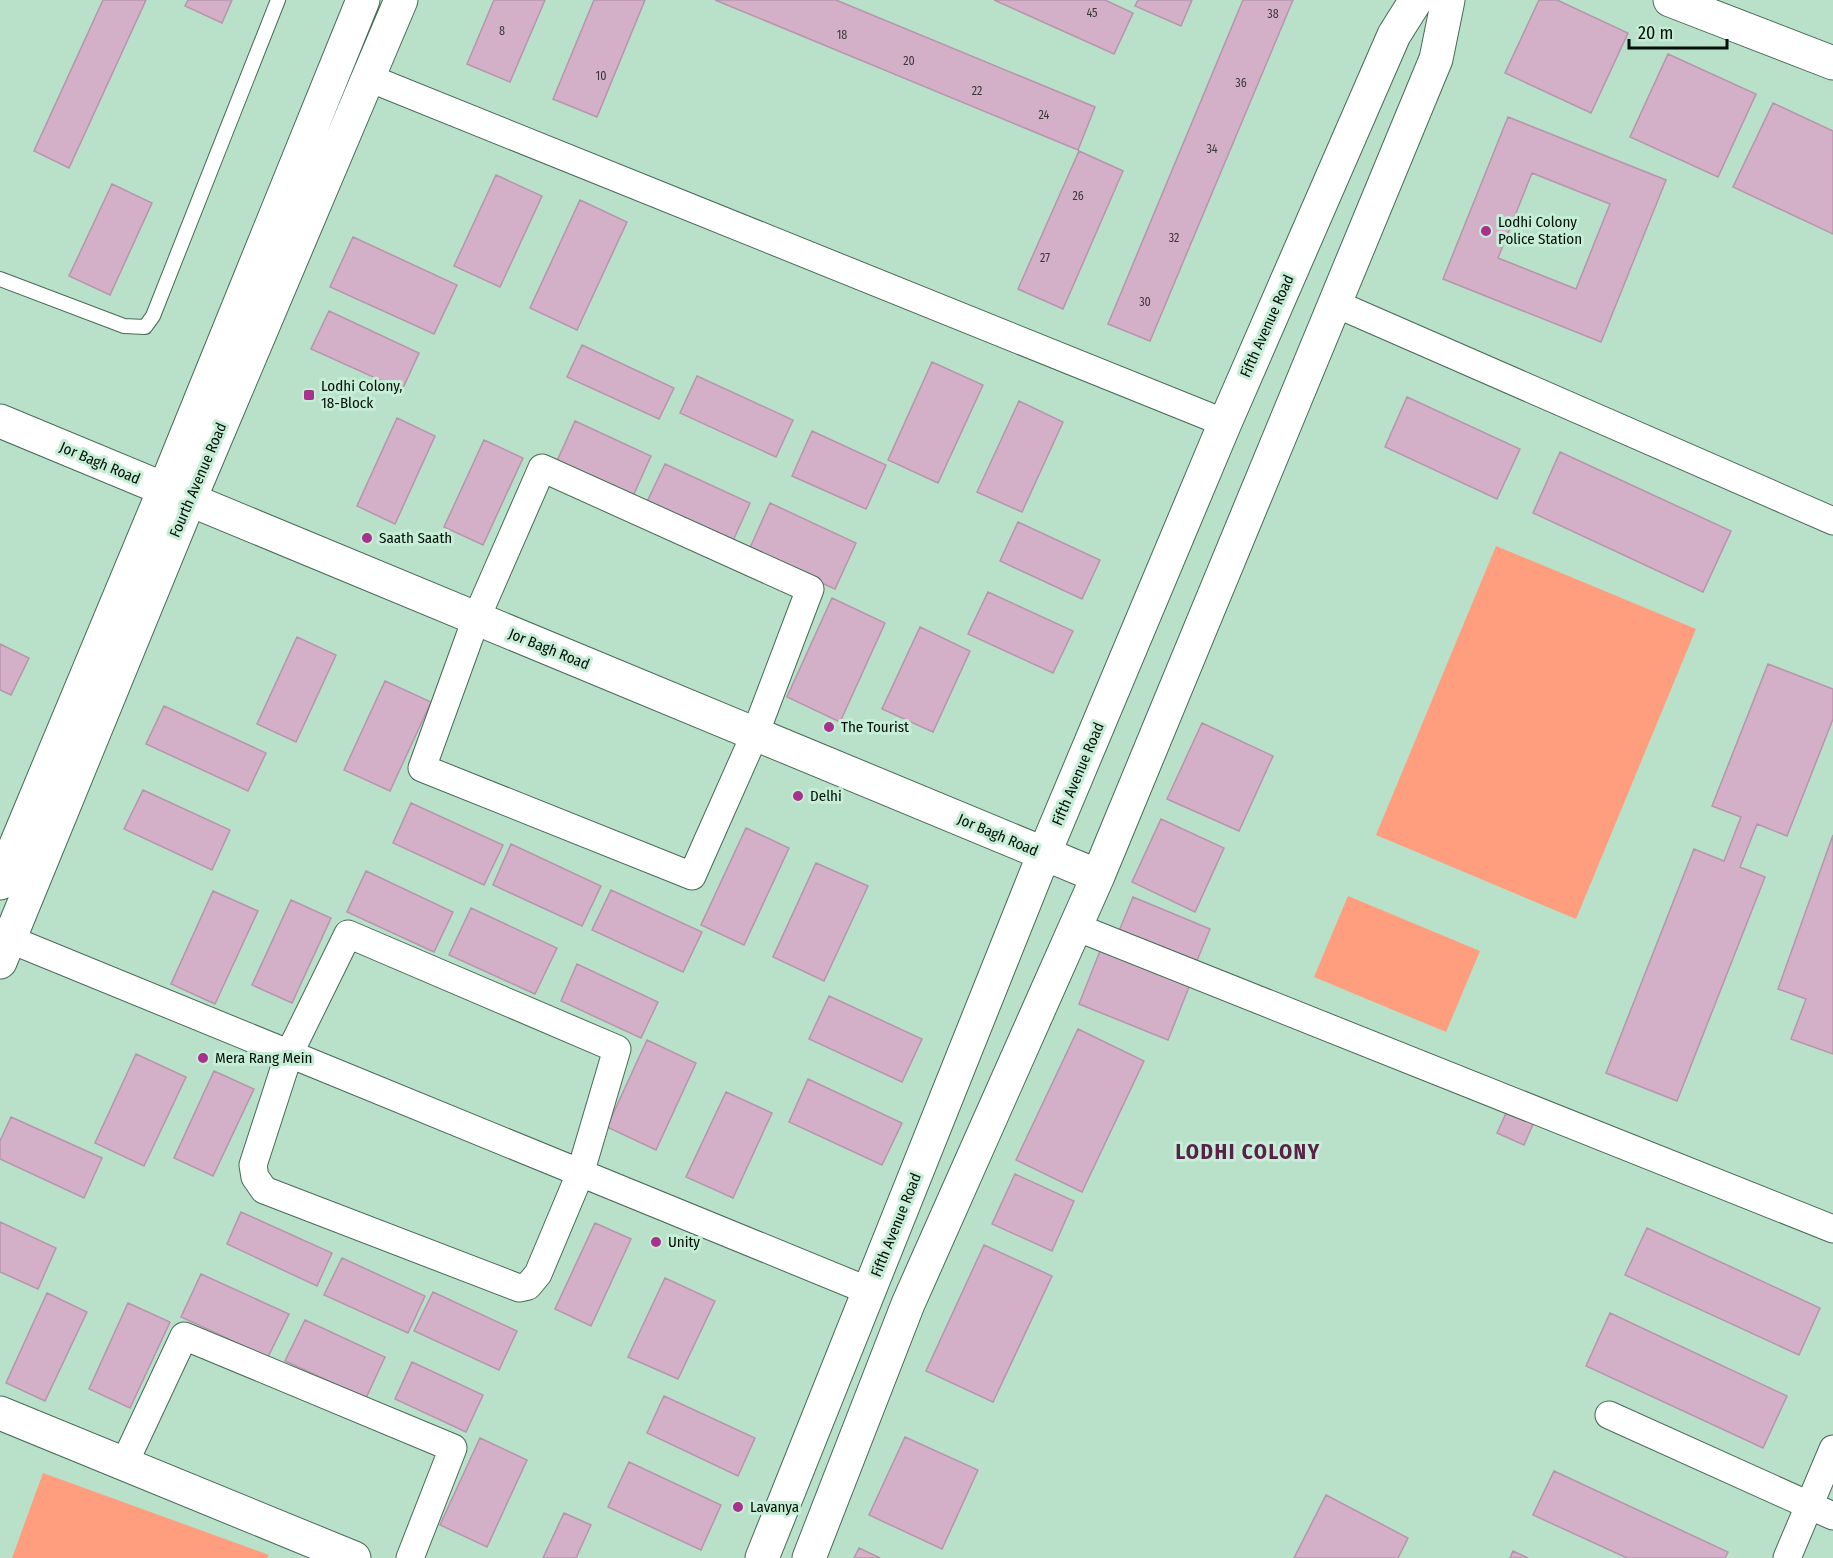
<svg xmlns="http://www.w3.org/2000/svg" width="1833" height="1558" font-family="'Fira Sans Condensed',sans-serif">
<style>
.green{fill:#fe9e7f}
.building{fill:#d4b0c8;stroke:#b795ac;stroke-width:1.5;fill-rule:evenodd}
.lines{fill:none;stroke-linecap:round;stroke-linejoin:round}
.service-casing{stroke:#476b57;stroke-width:16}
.minor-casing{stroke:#476b57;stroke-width:29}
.tertiary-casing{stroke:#476b57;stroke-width:35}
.secondary-casing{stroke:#476b57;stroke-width:35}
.service{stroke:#fff;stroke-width:14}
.minor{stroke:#fff;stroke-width:27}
.tertiary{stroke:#fff;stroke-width:33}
.secondary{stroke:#fff;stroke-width:33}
.poi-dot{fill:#a6328b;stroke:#c6edd5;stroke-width:2}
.labels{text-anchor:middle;stroke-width:6;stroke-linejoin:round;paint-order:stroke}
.number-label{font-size:12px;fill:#373838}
.poi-label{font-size:15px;fill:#031008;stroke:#c6edd5;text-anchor:start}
.street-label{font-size:15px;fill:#031008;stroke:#c6edd5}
.district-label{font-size:21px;font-weight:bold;letter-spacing:1.5px;fill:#59204a;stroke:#c6edd5}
</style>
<rect width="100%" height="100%" fill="#b9e0c8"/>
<path class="green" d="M1496 546 1696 629 1576 919 1376 835Z
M1348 896 1480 951 1446 1032 1314 977Z
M43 1473 269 1555 267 1558H12Z"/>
<path class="building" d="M103 0H146L69 168 34 151Z
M188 0H232L222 23 185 6Z
M494 0H545L510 82 467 64Z
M594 0H645L597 117 553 99Z
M715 0H836L1095 107 1078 150Z
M994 0H1105L1133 13 1114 54Z
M1138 0H1192L1181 26 1135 6Z
M1243 0H1293L1150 341 1108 324Z
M1539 0H1557L1628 33 1591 113 1505 73Z
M1668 54 1756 94 1718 177 1630 137Z
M1773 103 1833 131V234L1733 187Z
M1508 117 1666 180 1601 342 1443 279ZM1532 173 1610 204 1576 289 1498 258Z
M1079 151 1123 171 1063 309 1018 289Z
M496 175 542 196 500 287 454 266Z
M112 184 152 203 110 295 69 276Z
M580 200 627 222 577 330 530 308Z
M353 237 457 285 434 334 330 287Z
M329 311 419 353 402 390 311 349Z
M582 345 674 388 659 419 567 377Z
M932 362 983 385 938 483 888 460Z
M697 376 793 420 776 457 680 413Z
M1407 397 1520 449 1497 499 1385 447Z
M1019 401 1063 422 1022 512 977 492Z
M397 418 435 436 395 524 357 506Z
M575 421 651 456 633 496 557 461Z
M812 431 886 465 866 509 792 476Z
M484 440 523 458 483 545 444 527Z
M1560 452 1731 531 1703 592 1533 513Z
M665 464 750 503 732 543 646 504Z
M770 503 856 543 835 589 749 550Z
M1018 522 1100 560 1082 599 1000 561Z
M988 592 1073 631 1053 673 968 634Z
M832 598 885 623 840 722 787 697Z
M920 627 970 651 933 732 882 709Z
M297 637 336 655 296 742 257 724Z
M0 644 29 658 11 695 0 690Z
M1768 664 1833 689V719L1787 836 1757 824 1740 867 1765 877 1677 1101 1606 1073 1694 849 1724 861 1741 817 1712 806Z
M385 681 431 702 390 791 344 770Z
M164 706 266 753 248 791 146 744Z
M1202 723 1273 756 1239 831 1167 799Z
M143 790 230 830 212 870 124 829Z
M411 803 503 845 484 885 393 843Z
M1161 819 1224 848 1195 912 1132 882Z
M746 828 789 848 744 945 701 925Z
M1833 835V1054L1791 1039 1806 999 1778 989Z
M511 844 601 886 582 926 493 885Z
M816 863 868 886 824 981 773 957Z
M366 871 453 912 434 952 347 912Z
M611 890 702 932 683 972 592 930Z
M213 891 258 911 215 1004 171 984Z
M1133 897 1210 929 1196 963 1119 931Z
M291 900 331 918 292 1003 252 985Z
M471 908 557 948 535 994 449 955Z
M1102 946 1191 982 1168 1040 1079 1004Z
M577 964 658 1002 641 1038 561 1001Z
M829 996 922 1039 902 1082 809 1039Z
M1078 1029 1144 1061 1082 1192 1016 1160Z
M647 1040 696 1063 656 1150 607 1127Z
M136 1054 186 1077 144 1166 95 1143Z
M214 1071 254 1089 213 1176 174 1158Z
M808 1079 902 1123 882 1165 789 1122Z
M726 1092 772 1113 733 1198 686 1177Z
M1507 1111 1534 1122 1524 1145 1497 1133Z
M11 1117 102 1158 84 1198 0 1159V1141Z
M1015 1174 1074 1201 1052 1251 992 1224Z
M241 1212 332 1253 317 1286 227 1244Z
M0 1222 56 1248 38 1289 0 1272Z
M595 1223 631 1239 591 1326 555 1309Z
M1647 1228 1820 1308 1799 1355 1625 1275Z
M984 1245 1052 1276 993 1402 926 1371Z
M342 1258 425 1296 408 1333 324 1295Z
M201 1274 289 1314 268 1357 181 1317Z
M665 1278 715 1301 678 1379 628 1357Z
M433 1292 517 1331 499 1370 414 1331Z
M47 1293 87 1312 45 1401 6 1383Z
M128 1303 170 1322 130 1408 89 1389Z
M1610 1313 1787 1396 1763 1448 1586 1366Z
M305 1320 385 1357 366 1398 285 1361Z
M412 1362 483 1395 466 1432 395 1399Z
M664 1396 755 1438 738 1476 647 1433Z
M905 1437 978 1470 942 1549 869 1515Z
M480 1438 527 1460 487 1547 440 1525Z
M629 1462 721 1505 701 1550 608 1507Z
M1554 1471 1728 1552 1725 1558H1627L1533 1515Z
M1326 1495 1408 1538 1398 1558H1294Z
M564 1513 591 1525 576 1558H543Z
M859 1548 880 1558H854Z
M1513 1551 1528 1558H1510Z"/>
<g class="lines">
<defs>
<path id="service" d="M0 279 124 326 145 327 153 316 278 0"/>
<path id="minor" d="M369 78 1225 423
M1334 303 1833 521
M542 468 810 589 755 734 692 876 422 768 476 619Z
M1076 927 1833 1229
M348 934 617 1049 580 1174 538 1274 528 1286 519 1288 264 1190 255 1177 253 1165 289 1054Z
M9 939 869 1291
M1609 1415 1833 1516
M124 1464 184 1336 453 1448 410 1558
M1787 1558 1833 1449"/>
<path id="tertiary" d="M1670 0 1833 63
M0 421 1098 876
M0 1413 354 1558
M762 1558 1044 854 1225 423 1394 35 1416 0
M809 1558 908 1304 1098 876 1436 59 1448 0"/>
<path id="secondary" d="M0 883 164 490 363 0
M0 962 189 501 401 0"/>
</defs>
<use href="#service" class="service-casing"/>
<use href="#minor" class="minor-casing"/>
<use href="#tertiary" class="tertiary-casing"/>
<use href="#secondary" class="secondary-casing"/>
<use href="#service" class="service"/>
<use href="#minor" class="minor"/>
<use href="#tertiary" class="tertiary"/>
<use href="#secondary" class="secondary"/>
</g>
<g class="poi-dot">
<circle cx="1486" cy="231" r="6"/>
<rect x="303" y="389" width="12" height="12" rx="3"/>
<circle cx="367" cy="538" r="6"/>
<circle cx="829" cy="727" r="6"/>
<circle cx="798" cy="796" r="6"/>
<circle cx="203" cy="1058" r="6"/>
<circle cx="656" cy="1242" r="6"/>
<circle cx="738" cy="1507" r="6"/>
</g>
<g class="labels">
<g class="number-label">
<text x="1092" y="17">45</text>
<text x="1273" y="18">38</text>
<text x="502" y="35">8</text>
<text x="842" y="39">18</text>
<text x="909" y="65">20</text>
<text x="601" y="80">10</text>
<text x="1241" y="87">36</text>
<text x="977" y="95">22</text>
<text x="1044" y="119">24</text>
<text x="1212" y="153">34</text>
<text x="1078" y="200">26</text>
<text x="1174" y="242">32</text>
<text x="1045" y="262">27</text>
<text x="1145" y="306">30</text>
</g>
<g class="poi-label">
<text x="1498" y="227">Lodhi Colony<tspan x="1498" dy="17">Police Station</tspan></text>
<text x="321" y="391">Lodhi Colony,<tspan x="321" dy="17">18-Block</tspan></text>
<text x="379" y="543">Saath Saath</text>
<text x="841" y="732">The Tourist</text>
<text x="810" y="801">Delhi</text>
<text x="215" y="1063">Mera Rang Mein</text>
<text x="668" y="1247">Unity</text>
<text x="750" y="1512">Lavanya</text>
</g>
<g class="street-label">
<text transform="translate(1267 326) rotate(-66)" y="5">Fifth Avenue Road</text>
<text transform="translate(100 463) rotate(23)" y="5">Jor Bagh Road</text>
<text transform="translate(198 480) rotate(-67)" y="5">Fourth Avenue Road</text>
<text transform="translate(549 649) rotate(22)" y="5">Jor Bagh Road</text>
<text transform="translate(1078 774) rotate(-67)" y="5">Fifth Avenue Road</text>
<text transform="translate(998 835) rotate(23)" y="5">Jor Bagh Road</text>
<text transform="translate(896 1225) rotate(-68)" y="5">Fifth Avenue Road</text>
</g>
<g class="district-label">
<text x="1248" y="1159">LODHI COLONY</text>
</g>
</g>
<path d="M1629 39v9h98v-9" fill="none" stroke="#031008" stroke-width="3"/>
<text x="1638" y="39" font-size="18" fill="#031008" stroke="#c6edd5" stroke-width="4.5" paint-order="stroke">20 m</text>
</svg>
